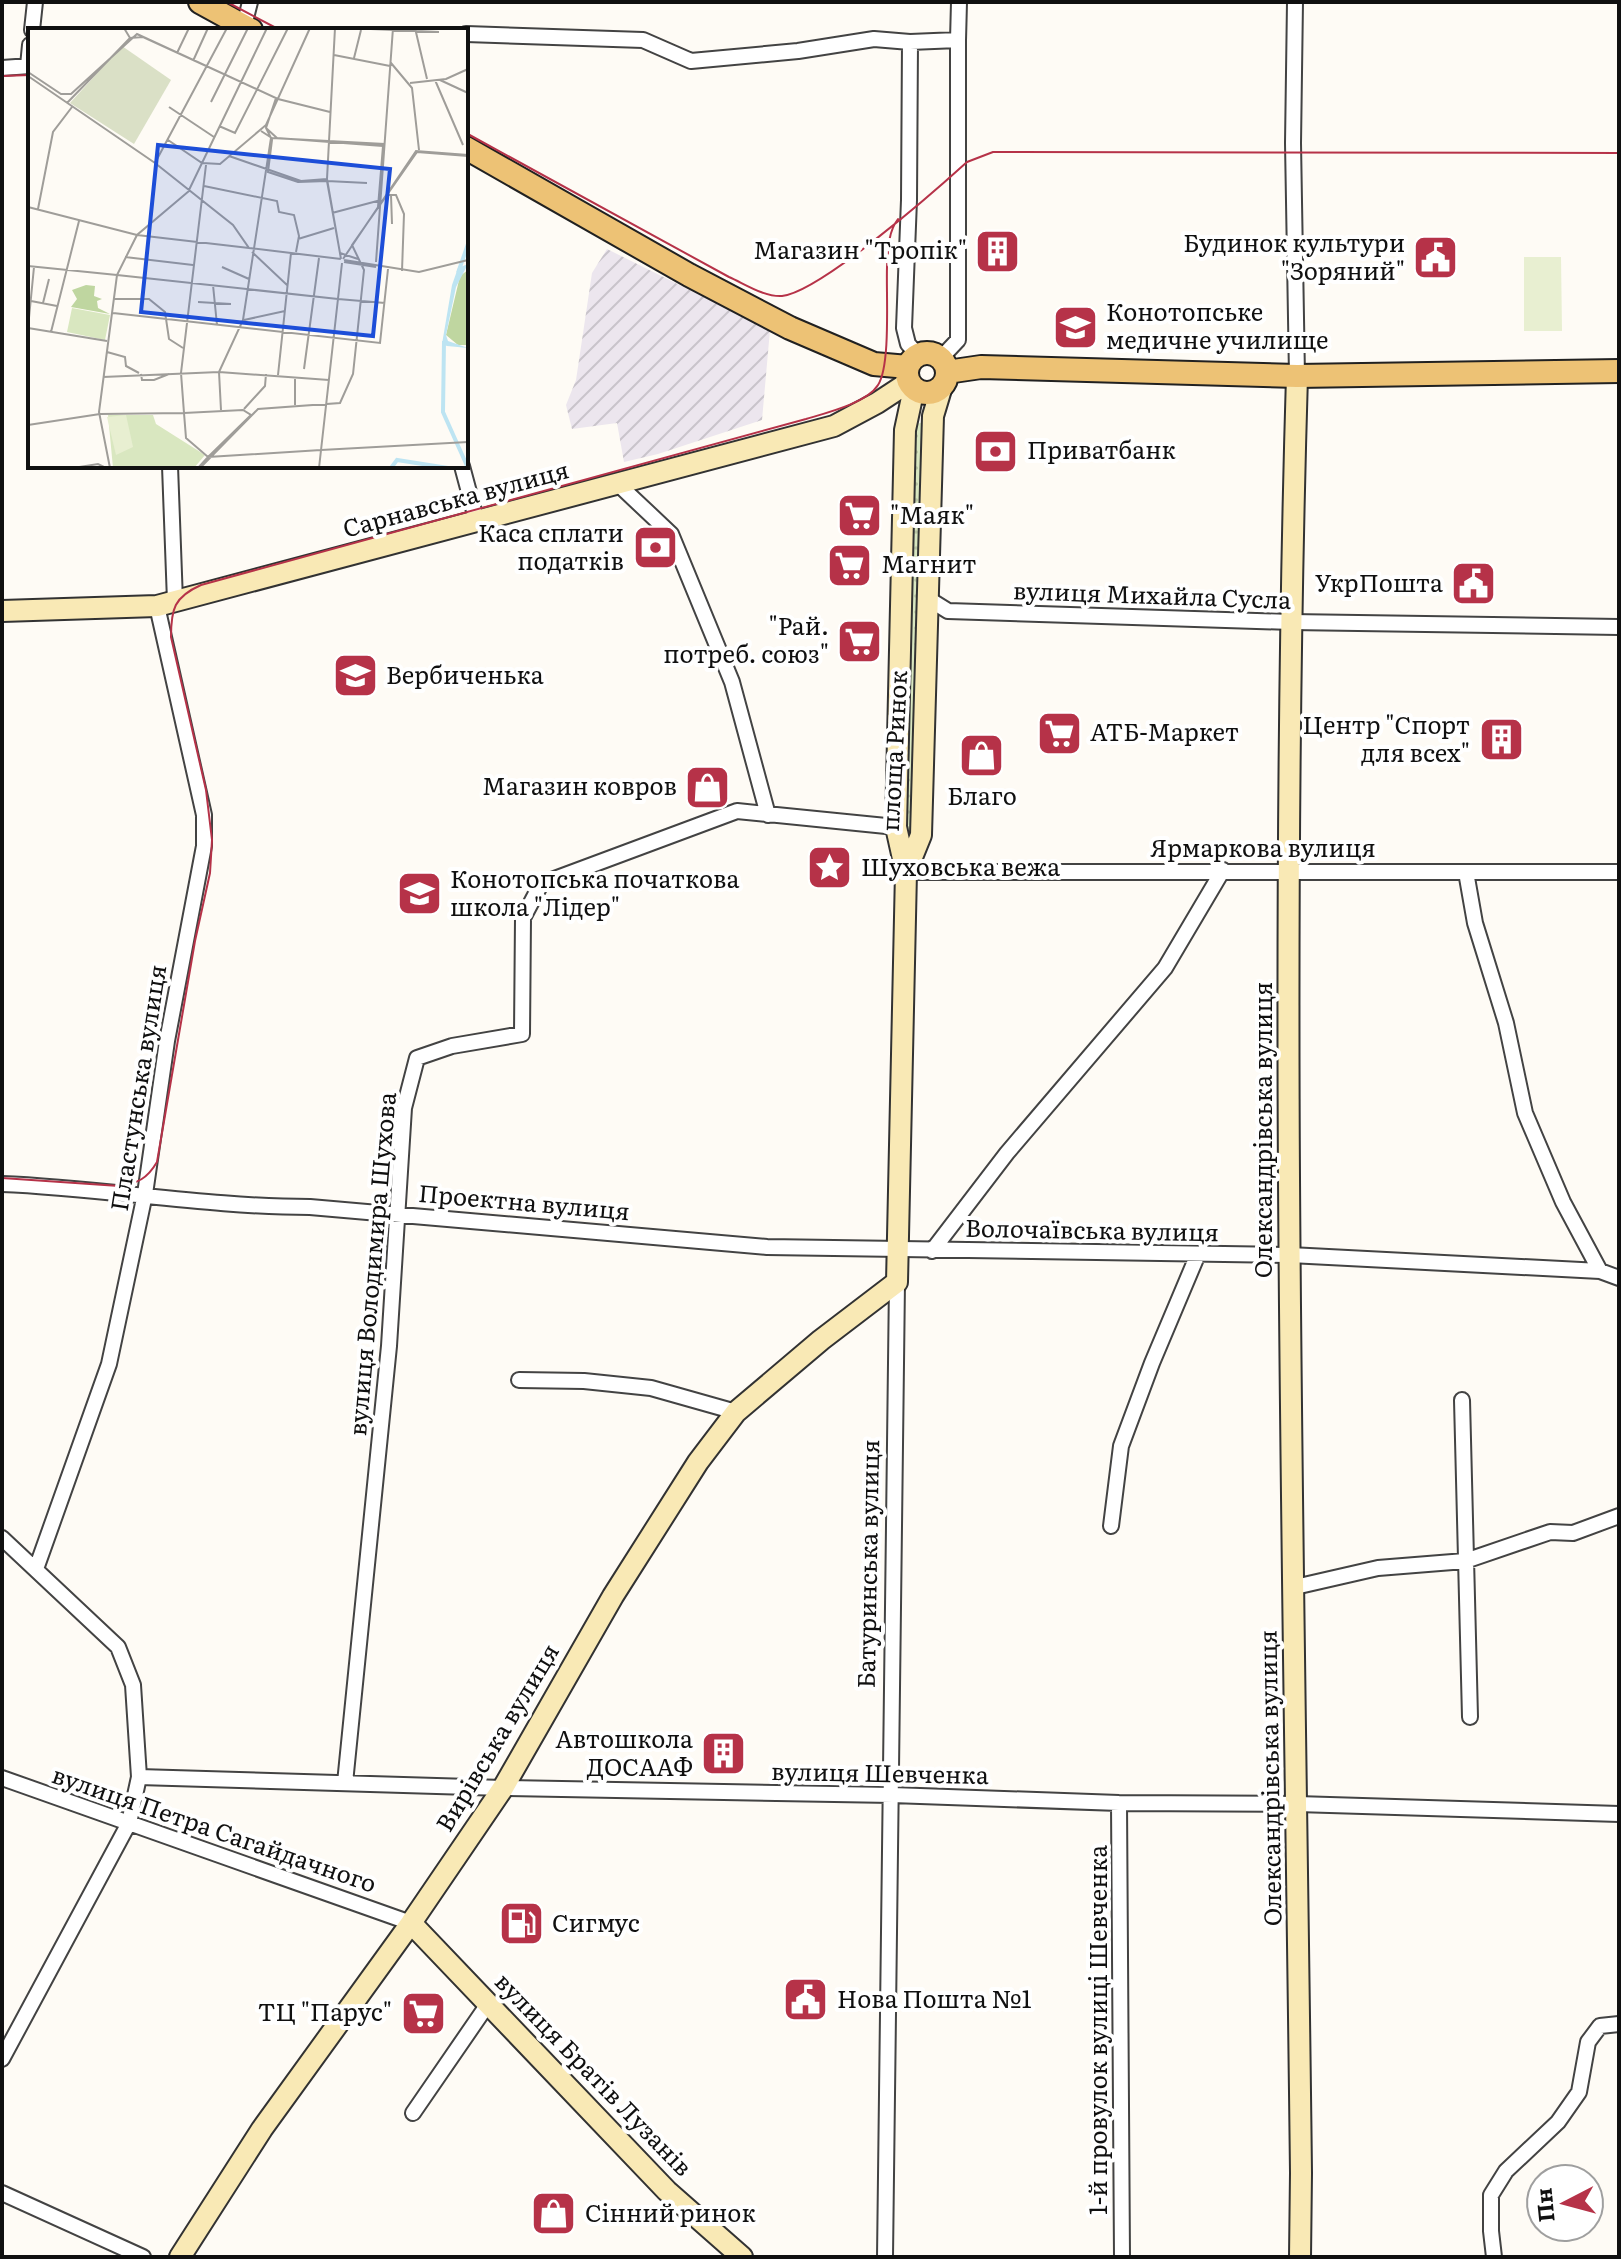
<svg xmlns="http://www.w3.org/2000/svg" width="1621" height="2259" font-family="Literata,serif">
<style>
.industrial{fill:url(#industrial-furrows)}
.grass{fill:url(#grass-dots)}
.pitch{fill:#e8efd1}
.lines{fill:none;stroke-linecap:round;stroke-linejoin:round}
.street-casing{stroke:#434343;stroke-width:18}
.secondary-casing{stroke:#323232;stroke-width:24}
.primary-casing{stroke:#212121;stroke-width:26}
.street{stroke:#fff;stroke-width:14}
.secondary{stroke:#f9e9b5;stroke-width:20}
.primary{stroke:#edc275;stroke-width:22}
.tram{stroke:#b63248;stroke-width:2}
.labels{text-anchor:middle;stroke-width:8;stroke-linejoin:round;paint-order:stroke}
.poi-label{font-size:24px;fill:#101010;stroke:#fff;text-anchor:start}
.street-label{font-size:24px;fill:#101010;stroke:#fff}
.inset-river{fill:none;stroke:#bde4f2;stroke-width:4}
.inset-road{fill:none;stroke:#9f9d99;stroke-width:2}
.view{fill:#1d4ed8;fill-opacity:0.15;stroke:#1d4ed8;stroke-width:4}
.inset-edge{fill:none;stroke:#101010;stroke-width:4}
</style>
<defs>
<pattern id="industrial-furrows" width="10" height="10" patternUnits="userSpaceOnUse" patternTransform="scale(2)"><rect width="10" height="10" fill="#ece6ee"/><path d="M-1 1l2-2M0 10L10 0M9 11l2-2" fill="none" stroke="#c9c4cb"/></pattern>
<pattern id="grass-dots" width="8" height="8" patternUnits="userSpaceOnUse" patternTransform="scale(2)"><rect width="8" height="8" fill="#d9e7c0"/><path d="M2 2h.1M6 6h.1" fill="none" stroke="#b9c5a4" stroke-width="1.8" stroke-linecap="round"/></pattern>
</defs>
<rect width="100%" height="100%" fill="#fefbf5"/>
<path class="industrial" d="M607 249 770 330 762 420 658 454 624 462 617 423 572 429 566 405 576 380 592 273Z"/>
<path class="grass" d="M923 422 912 835 907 837 903 835 914 425Z"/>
<path class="pitch" d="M1524 257H1561L1562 331H1524Z"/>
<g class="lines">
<defs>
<path id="street" d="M1295 2 1293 143 1297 376
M244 26 250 2
M32 30 35 2
M466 34 643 40 691 61 798 51 874 39 910 42
M28 66 30 45
M2 68 30 66
M918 355 908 344 904 328 909 200 910 42 958 40 959 2
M941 358 958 340V40
M170 466 175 601
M462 466 477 522
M618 484 671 534 732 682 768 815
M927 598 948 611 1291 622 1619 627
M906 872H1619
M1466 872 1475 923 1506 1023 1525 1113 1563 1202 1600 1271
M2 1184C105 1188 207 1207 310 1207L767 1247 1290 1255 1600 1271 1619 1278
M932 1251 1007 1153 1165 968 1223 870
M519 1380 584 1381 651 1388 736 1412
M1462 1400 1470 1717
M1111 1526 1121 1446 1152 1363 1198 1254
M2 1538 118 1647 133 1685 139 1777 129 1823 2 2059
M36 1569 109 1364 145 1194 167 1041 204 846V815L157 606
M1295 1587 1378 1568 1465 1561 1550 1532 1573 1533 1619 1516
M139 1777 503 1788 892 1795 1119 1803 1297 1804 1619 1814
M2 1778 411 1923
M345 1783 389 1346 404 1108 417 1058 452 1046 522 1034 523 918 541 884 737 811 896 827
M1119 1803 1122 2257
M413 2113 488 2004
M2 2193 143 2257
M885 2257 897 1282
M1494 2257 1491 2231V2195L1506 2171 1558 2122 1579 2092 1588 2042 1600 2026 1619 2024"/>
<path id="secondary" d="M1297 376C1279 974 1294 1574 1301 2173L1300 2257
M2 611 157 606 834 426 877 403 909 382
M906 872 921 835 933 416 942 386
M411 1923 667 2191 742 2257
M180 2257 262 2129 411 1923 503 1788 613 1596 698 1462 736 1412 821 1340 897 1282 906 872 896 827 905 430 914 388"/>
<path id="primary" d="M200 2 251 30
M466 148 689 275 790 328 874 364 908 367
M907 373a20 20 0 1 1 40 0a20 20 0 1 1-40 0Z
M947 372 981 367 1297 376 1619 371"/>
</defs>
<use href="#street" class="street-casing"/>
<use href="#secondary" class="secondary-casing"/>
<use href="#primary" class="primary-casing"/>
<use href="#street" class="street"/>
<use href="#secondary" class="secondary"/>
<use href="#primary" class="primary"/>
<path class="tram" d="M227 2 280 30
M2 76 30 75
M466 133 729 277C745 284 764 297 782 296 820 292 935 191 967 162L993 152 1619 153
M2 1178 119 1186C138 1183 147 1179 157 1162L195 941 210 873 212 840 206 790 171 637C171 609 174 597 201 585L806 419C826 413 867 403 878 385 891 365 886 293 887 267 888 250 888 232 898 219"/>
</g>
<defs>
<symbol id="building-square" viewBox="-11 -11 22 22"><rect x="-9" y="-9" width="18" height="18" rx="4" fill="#b63248" stroke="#fff"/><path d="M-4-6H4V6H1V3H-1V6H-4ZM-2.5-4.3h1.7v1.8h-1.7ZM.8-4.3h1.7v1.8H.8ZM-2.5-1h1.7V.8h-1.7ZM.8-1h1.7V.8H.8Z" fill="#fff"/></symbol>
<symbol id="civic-square" viewBox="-11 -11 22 22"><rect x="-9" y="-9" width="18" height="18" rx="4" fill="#b63248" stroke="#fff"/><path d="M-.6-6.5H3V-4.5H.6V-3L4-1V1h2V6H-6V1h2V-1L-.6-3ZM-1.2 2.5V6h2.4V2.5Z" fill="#fff"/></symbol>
<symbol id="university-square" viewBox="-11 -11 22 22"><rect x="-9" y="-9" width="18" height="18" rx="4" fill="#b63248" stroke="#fff"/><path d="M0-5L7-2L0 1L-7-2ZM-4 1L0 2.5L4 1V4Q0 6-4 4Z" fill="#fff"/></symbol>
<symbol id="bank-square" viewBox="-11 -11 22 22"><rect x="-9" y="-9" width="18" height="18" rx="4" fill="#b63248" stroke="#fff"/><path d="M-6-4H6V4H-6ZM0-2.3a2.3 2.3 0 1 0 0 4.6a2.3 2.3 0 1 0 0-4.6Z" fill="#fff"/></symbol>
<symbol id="supermarket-square" viewBox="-11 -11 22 22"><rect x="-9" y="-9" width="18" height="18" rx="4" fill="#b63248" stroke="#fff"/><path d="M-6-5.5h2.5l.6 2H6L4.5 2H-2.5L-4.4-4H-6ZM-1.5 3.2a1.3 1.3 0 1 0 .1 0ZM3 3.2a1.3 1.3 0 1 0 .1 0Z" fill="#fff"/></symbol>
<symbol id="school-square" viewBox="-11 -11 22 22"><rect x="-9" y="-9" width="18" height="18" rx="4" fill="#b63248" stroke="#fff"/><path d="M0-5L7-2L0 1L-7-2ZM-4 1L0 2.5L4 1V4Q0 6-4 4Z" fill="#fff"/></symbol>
<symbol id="shop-square" viewBox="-11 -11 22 22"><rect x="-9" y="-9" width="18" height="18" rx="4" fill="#b63248" stroke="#fff"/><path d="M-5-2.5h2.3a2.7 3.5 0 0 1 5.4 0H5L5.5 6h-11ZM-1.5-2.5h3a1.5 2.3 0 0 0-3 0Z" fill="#fff"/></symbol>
<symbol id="sight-square" viewBox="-11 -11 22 22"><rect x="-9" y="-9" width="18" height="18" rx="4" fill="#b63248" stroke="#fff"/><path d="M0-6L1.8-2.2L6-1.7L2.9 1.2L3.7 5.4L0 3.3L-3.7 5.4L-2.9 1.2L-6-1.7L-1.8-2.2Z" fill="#fff"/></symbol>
<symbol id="fuel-square" viewBox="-11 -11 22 22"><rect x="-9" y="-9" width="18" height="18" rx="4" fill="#b63248" stroke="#fff"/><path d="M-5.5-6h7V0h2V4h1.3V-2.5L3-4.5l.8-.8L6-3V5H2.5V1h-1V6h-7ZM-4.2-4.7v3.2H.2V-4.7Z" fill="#fff"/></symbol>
</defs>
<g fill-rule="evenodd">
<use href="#building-square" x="972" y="226" width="51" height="51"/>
<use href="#civic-square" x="1410" y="232" width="51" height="51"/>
<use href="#university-square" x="1050" y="302" width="51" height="51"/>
<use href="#bank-square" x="970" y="426" width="51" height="51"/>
<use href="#supermarket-square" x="834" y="490" width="51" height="51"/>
<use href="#bank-square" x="630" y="522" width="51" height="51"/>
<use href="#supermarket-square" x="824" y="540" width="51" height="51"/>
<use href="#civic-square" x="1448" y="558" width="51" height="51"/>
<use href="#supermarket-square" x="834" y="616" width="51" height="51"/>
<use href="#school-square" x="330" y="650" width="51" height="51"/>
<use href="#supermarket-square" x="1034" y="708" width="51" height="51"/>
<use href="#building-square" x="1476" y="714" width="51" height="51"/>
<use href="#shop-square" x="956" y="730" width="51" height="51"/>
<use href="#shop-square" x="682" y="762" width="51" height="51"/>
<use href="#sight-square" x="804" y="842" width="51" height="51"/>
<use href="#school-square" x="394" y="868" width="51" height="51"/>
<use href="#building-square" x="698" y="1728" width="51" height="51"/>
<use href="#fuel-square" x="496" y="1898" width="51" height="51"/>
<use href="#civic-square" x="780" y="1974" width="51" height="51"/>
<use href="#supermarket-square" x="398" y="1988" width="51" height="51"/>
<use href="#shop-square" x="528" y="2188" width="51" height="51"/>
</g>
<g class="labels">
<g class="poi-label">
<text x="1405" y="252" text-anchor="end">Будинок культури<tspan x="1405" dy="28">"Зоряний"</tspan></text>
<text x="967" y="259" text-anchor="end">Магазин "Тропік"</text>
<text x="1106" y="321">Конотопське<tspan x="1106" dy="28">медичне училище</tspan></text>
<text x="1027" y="459">Приватбанк</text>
<text x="890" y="524">"Маяк"</text>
<text x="624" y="542" text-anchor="end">Каса сплати<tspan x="624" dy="28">податків</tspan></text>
<text x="881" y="573">Магнит</text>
<text x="1443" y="592" text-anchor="end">УкрПошта</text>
<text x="829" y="635" text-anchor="end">"Рай.<tspan x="829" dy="28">потреб. союз"</tspan></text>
<text x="386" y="684">Вербиченька</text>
<text x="1470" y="734" text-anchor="end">Центр "Спорт<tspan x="1470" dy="28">для всех"</tspan></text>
<text x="1090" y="741">АТБ-Маркет</text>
<text x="677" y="795" text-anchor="end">Магазин ковров</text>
<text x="982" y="805" text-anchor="middle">Благо</text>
<text x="861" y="876">Шуховська вежа</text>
<text x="450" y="888">Конотопська початкова<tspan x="450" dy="28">школа "Лідер"</tspan></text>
<text x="693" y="1748" text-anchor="end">Автошкола<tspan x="693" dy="28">ДОСААФ</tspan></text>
<text x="552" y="1932">Сигмус</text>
<text x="837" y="2008">Нова Пошта №1</text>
<text x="392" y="2021" text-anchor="end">ТЦ "Парус"</text>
<text x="585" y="2222">Сінний ринок</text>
</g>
<g class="street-label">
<text transform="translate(456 500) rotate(-15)" y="8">Сарнавська вулиця</text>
<text transform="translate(1152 596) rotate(2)" y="8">вулиця Михайла Сусла</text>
<text transform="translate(895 751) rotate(-87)" y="8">площа Ринок</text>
<text x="1263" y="857">Ярмаркова вулиця</text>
<text transform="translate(139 1088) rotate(-81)" y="8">Пластунська вулиця</text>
<text transform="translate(1264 1130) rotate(-90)" y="8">Олександрівська вулиця</text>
<text transform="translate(524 1203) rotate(5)" y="8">Проектна вулиця</text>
<text transform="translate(1092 1231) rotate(1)" y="8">Волочаївська вулиця</text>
<text transform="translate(373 1264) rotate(-85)" y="8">вулиця Володимира Шухова</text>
<text transform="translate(869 1564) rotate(-89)" y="8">Батуринська вулиця</text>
<text transform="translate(498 1738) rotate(-59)" y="8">Вирівська вулиця</text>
<text transform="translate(880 1774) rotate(1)" y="8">вулиця Шевченка</text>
<text transform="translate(1271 1778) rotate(-91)" y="8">Олександрівська вулиця</text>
<text transform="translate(214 1830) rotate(19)" y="8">вулиця Петра Сагайдачного</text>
<text transform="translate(1099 2030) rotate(-90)" y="8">1-й провулок вулиці Шевченка</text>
<text transform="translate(593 2075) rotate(46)" y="8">вулиця Братів Лузанів</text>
</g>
</g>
<g transform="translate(28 28)">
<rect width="440" height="440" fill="#fefbf5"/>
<path d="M440 242V317H430L418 307 432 248ZM58 257 67 258 66 268 74 271 69 273 70 280 82 286 43 279 49 271 44 262Z" fill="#bfd6a0"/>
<path d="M94 18 143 52 106 116 42 75Z" fill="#dae0c6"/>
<path d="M44 280 82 287 77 312 39 304ZM80 387H125L128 396 177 427 166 440H85Z" fill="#d9e7c0"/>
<path d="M98 387 105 419 88 427 79 389Z" fill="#e8efd1"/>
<path d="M440 236 428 259 418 307 420 313 440 320 419 318 414 316 424 257 430 240Z" fill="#bde4f2"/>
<path class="inset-river" d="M430 245 440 216M416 313 415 384 440 440M363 440 369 432 420 440"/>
<path class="inset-road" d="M96 0 102 10 115 9 250 71 302 84M307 0 299 151 313 231M320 0 411 4M387 0 399 51M149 25 161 0M306 27 362 38M326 30 333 2M165 33 180 0M363 35 384 60 391 122M0 44 33 66H43L109 6 248 70 238 100 244 112 240 144 270 154 299 153 312 225 330 231M0 48 127 135 205 197 221 220 313 231M407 52 435 117M412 52 440 65M382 55 418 51 440 41M183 74 220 0M39 75 102 10M141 79 186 109M191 98 207 105 260 0M238 100 249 110 355 118 350 179M233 103 244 110 357 116M140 112 174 135 192 136 238 97 282 0M201 128 273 153 299 151M127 135 199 0M299 153 339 155M176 158 249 173 251 184 266 187 271 208 268 224M161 162 239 0M359 167H368L376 186 374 243M363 167 364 196M0 179 109 207 221 220M10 181 25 104 44 79M304 185 353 172M270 211 306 200M224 224 259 257M97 229 165 237M315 231 388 123 440 127M316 232 391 244 440 232M316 234 348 239M348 234 365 0M0 238 89 247M194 239 221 251M89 247 310 271M185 257 189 297M86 271H121L137 284 141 311 155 320M310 271 357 275M3 273 29 278M170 274 203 276M15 275 21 251M85 285 352 315 360 241M216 292 257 283M0 300 79 313M0 300 6 239M23 304 51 193M79 324 97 329 98 338 111 345M276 341 291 230M113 346 114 352H126L141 346M250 347 263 225M75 349 191 344 301 352M267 349V377M216 381 237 358 238 346M193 382 191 344 215 292 243 110M72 386 156 385 215 382 223 387 180 429 158 410 156 385 153 345 178 137M0 397 72 386M293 422 440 414M45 440 70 436 78 440M82 440 71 384 89 247 109 207 161 163M170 440 180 429 293 422M172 440 230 381 312 375 325 346 336 242 324 217 389 124 440 128M291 440 314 235"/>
<path class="view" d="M130 117 362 141 345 308 113 284Z"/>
<rect width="440" height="440" class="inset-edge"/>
</g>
<rect width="1621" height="2259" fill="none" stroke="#101010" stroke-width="8"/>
<g transform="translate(1565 2203) rotate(264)"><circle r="38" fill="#ffffff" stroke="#9f9f9f" stroke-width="2"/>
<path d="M0-6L14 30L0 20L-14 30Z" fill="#b63248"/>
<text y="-12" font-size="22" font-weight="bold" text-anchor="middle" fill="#101010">Пн</text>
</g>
</svg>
